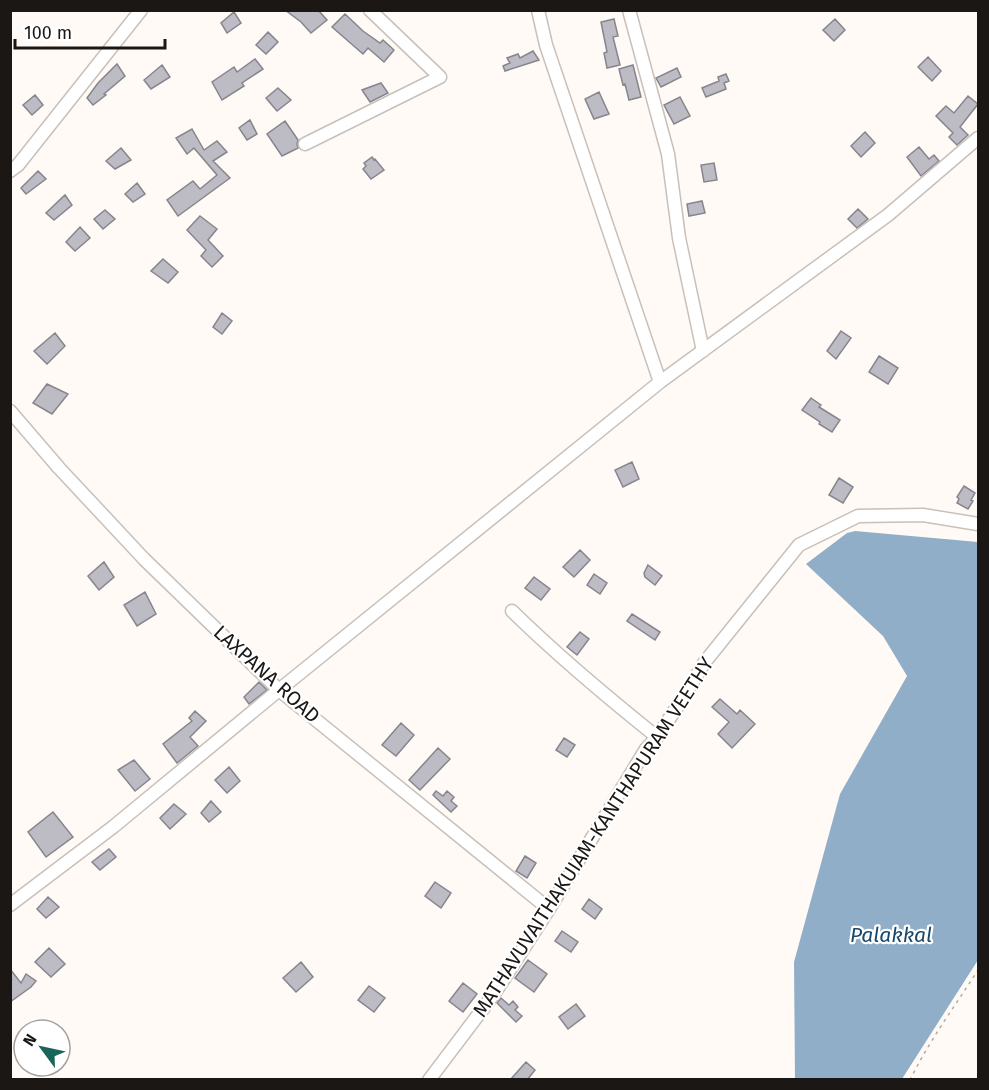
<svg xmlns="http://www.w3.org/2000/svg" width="989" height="1090" font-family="'Fira Sans',sans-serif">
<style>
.water{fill:#90aec8}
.building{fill:#bdbcc5;stroke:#86858d;stroke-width:1.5}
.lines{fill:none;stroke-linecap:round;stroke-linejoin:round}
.minor-casing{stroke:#c8c0ba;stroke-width:15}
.path{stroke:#ada9a6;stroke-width:1.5;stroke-dasharray:3 4.5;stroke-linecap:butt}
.minor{stroke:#fff;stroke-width:12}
.labels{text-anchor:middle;stroke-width:4.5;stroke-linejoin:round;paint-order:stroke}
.street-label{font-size:20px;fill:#1a1715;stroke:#fff}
.water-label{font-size:21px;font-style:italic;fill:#19486c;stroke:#fff}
</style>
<rect width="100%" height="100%" fill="#fffaf6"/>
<path class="water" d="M855 531 978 542V960L902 1079H795L794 962 840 794 907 676 883 636 806 564 847 533Z"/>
<path class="building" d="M285 10H318L327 20 311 33 301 22Z
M234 12 241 23 227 33 221 23Z
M345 14 363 31 380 43 383 40 394 50 384 62 368 48 363 54 332 27Z
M614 19 618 36 613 37 620 65 607 68 604 53 607 52 601 22Z
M835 19 845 30 834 41 823 30Z
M268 32 278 42 266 54 256 45Z
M533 51 539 60 505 71 503 66 510 63 507 58 518 54 520 58Z
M928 57 941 71 932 81 918 67Z
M255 59 263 69 242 83 244 86 222 100 212 82 234 67 237 72Z
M117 64 125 76 104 94 106 95 93 105 87 98 98 83Z
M162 65 170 77 151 89 144 80Z
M633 65 641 97 629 100 625 84 623 85 619 69Z
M677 68 681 77 661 87 656 78Z
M726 74 729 81 724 83 726 89 706 97 702 88 719 81 718 77Z
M381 83 388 93 370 102 362 90Z
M278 88 291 100 277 111 266 98Z
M599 92 609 114 594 119 585 99Z
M35 95 43 105 32 115 23 105Z
M968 96 978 104 960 127 968 135 957 145 949 137 953 133 936 116 946 106 954 113Z
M680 97 690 116 674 124 664 105Z
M250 120 257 134 247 140 239 128Z
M285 121 298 140 297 144 298 148 282 156 267 134Z
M192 129 204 150 217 141 227 152 213 161 230 178 178 216 167 200 193 181 200 189 217 175 194 148 187 154 176 138Z
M865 132 875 143 861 157 851 146Z
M919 147 929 159 934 155 939 161 921 176 907 157Z
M121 148 131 160 115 169 106 161Z
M372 157 374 160 375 159 384 170 371 179 363 169 366 166 364 163Z
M714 163 717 180 704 182 701 165Z
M38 171 46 179 26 194 21 188Z
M137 183 145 194 133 202 125 194Z
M65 195 72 205 54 220 46 213Z
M702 201 705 213 689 216 687 204Z
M858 209 868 219 857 228 848 219Z
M105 210 115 219 103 229 94 219Z
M200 216 217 229 208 240 223 256 212 267 201 256 206 250 187 230Z
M80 227 90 238 75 251 66 242Z
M163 259 178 272 168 283 151 271Z
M222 313 232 321 222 334 213 327Z
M841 331 851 338 836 359 827 351Z
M55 333 65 346 47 364 34 351Z
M879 356 898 368 888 384 869 372Z
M47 384 68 394 52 414 33 403Z
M811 398 821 405 819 407 840 420 832 432 819 424 820 422 802 410Z
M632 462 639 479 623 487 615 470Z
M839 478 853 487 843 503 829 495Z
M964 486 975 493 971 500 973 501 968 509 957 503 959 499 957 497Z
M580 550 590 560 574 577 563 567Z
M104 562 114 577 99 590 88 576Z
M648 565 662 576 655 585 645 577 644 573Z
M594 574 607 583 600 594 587 585Z
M534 577 550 589 541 600 525 588Z
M145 592 156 614 137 626 124 605Z
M632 614 660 632 655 640 627 621Z
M580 632 589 639 577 655 567 647Z
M259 682 267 690 249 704 244 697Z
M720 699 737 714 740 710 755 724 732 748 718 734 729 722 712 707Z
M195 711 206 721 190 737 198 746 177 763 163 744 192 721 189 718Z
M401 723 414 735 396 756 382 745Z
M564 738 575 745 567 757 556 750Z
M438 748 450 759 420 790 409 780Z
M134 760 150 779 135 791 118 770Z
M229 767 240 781 227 793 215 780Z
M436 791 443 796 447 791 454 797 451 801 457 806 451 812 433 795Z
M211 801 221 812 209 822 201 813Z
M174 804 186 814 170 829 160 818Z
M53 812 73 837 46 857 28 832Z
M109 849 116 857 100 870 92 862Z
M525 856 536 863 527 878 516 871Z
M435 882 451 893 441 908 425 896Z
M48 897 59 907 46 918 37 909Z
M589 899 602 909 595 919 582 909Z
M562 931 578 942 571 952 555 941Z
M49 948 65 964 51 977 35 962Z
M528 960 547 974 534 992 515 978Z
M301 962 313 977 296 992 283 978Z
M10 969 21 983 26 974 36 981 31 987 10 1002Z
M463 983 477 994 463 1012 449 1001Z
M369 986 385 998 374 1012 358 1000Z
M501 998 509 1005 513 1001 518 1007 515 1010 522 1016 516 1022 497 1003Z
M576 1004 585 1016 568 1029 559 1017Z
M526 1062 535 1070 527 1080H510Z"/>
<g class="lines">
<defs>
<path id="minor" d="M629 10 668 154 679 238 703 351
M305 144 440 77 370 10
M10 171 18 165 141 10
M660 382 888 215 978 138
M10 411 59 468 144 559 279 690 549 909
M512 611C558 656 607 697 657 737
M10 905 113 827 279 690 660 382 546 45 538 10
M429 1080 494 994 549 909 646 749 657 737 683 698 704 663 799 545 858 516 923 515 978 524"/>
</defs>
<use href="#minor" class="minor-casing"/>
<path class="path" d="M910 1080C929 1041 955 1006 978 970"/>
<use href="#minor" class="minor"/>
</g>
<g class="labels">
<g class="street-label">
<text transform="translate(267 674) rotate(42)" y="7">LAXPANA ROAD</text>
<text transform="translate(593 837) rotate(-57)" y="7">MATHAVUVAITHAKUIAM-KANTHAPURAM VEETHY</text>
</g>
<g class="water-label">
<text x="891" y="942">Palakkal</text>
</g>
</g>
<rect width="989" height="1090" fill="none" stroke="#1a1715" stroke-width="24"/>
<g transform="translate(42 1048) rotate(303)"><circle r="28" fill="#ffffff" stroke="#a3a2a1" stroke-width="1.5"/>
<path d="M0-4.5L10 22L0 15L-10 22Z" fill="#1b645a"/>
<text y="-9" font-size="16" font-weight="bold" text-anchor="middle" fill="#1a1715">N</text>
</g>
<path d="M15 39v9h150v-9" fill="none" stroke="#1a1715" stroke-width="3"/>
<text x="24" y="39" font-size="18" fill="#1a1715" stroke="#ffffff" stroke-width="4.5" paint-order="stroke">100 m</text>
</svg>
